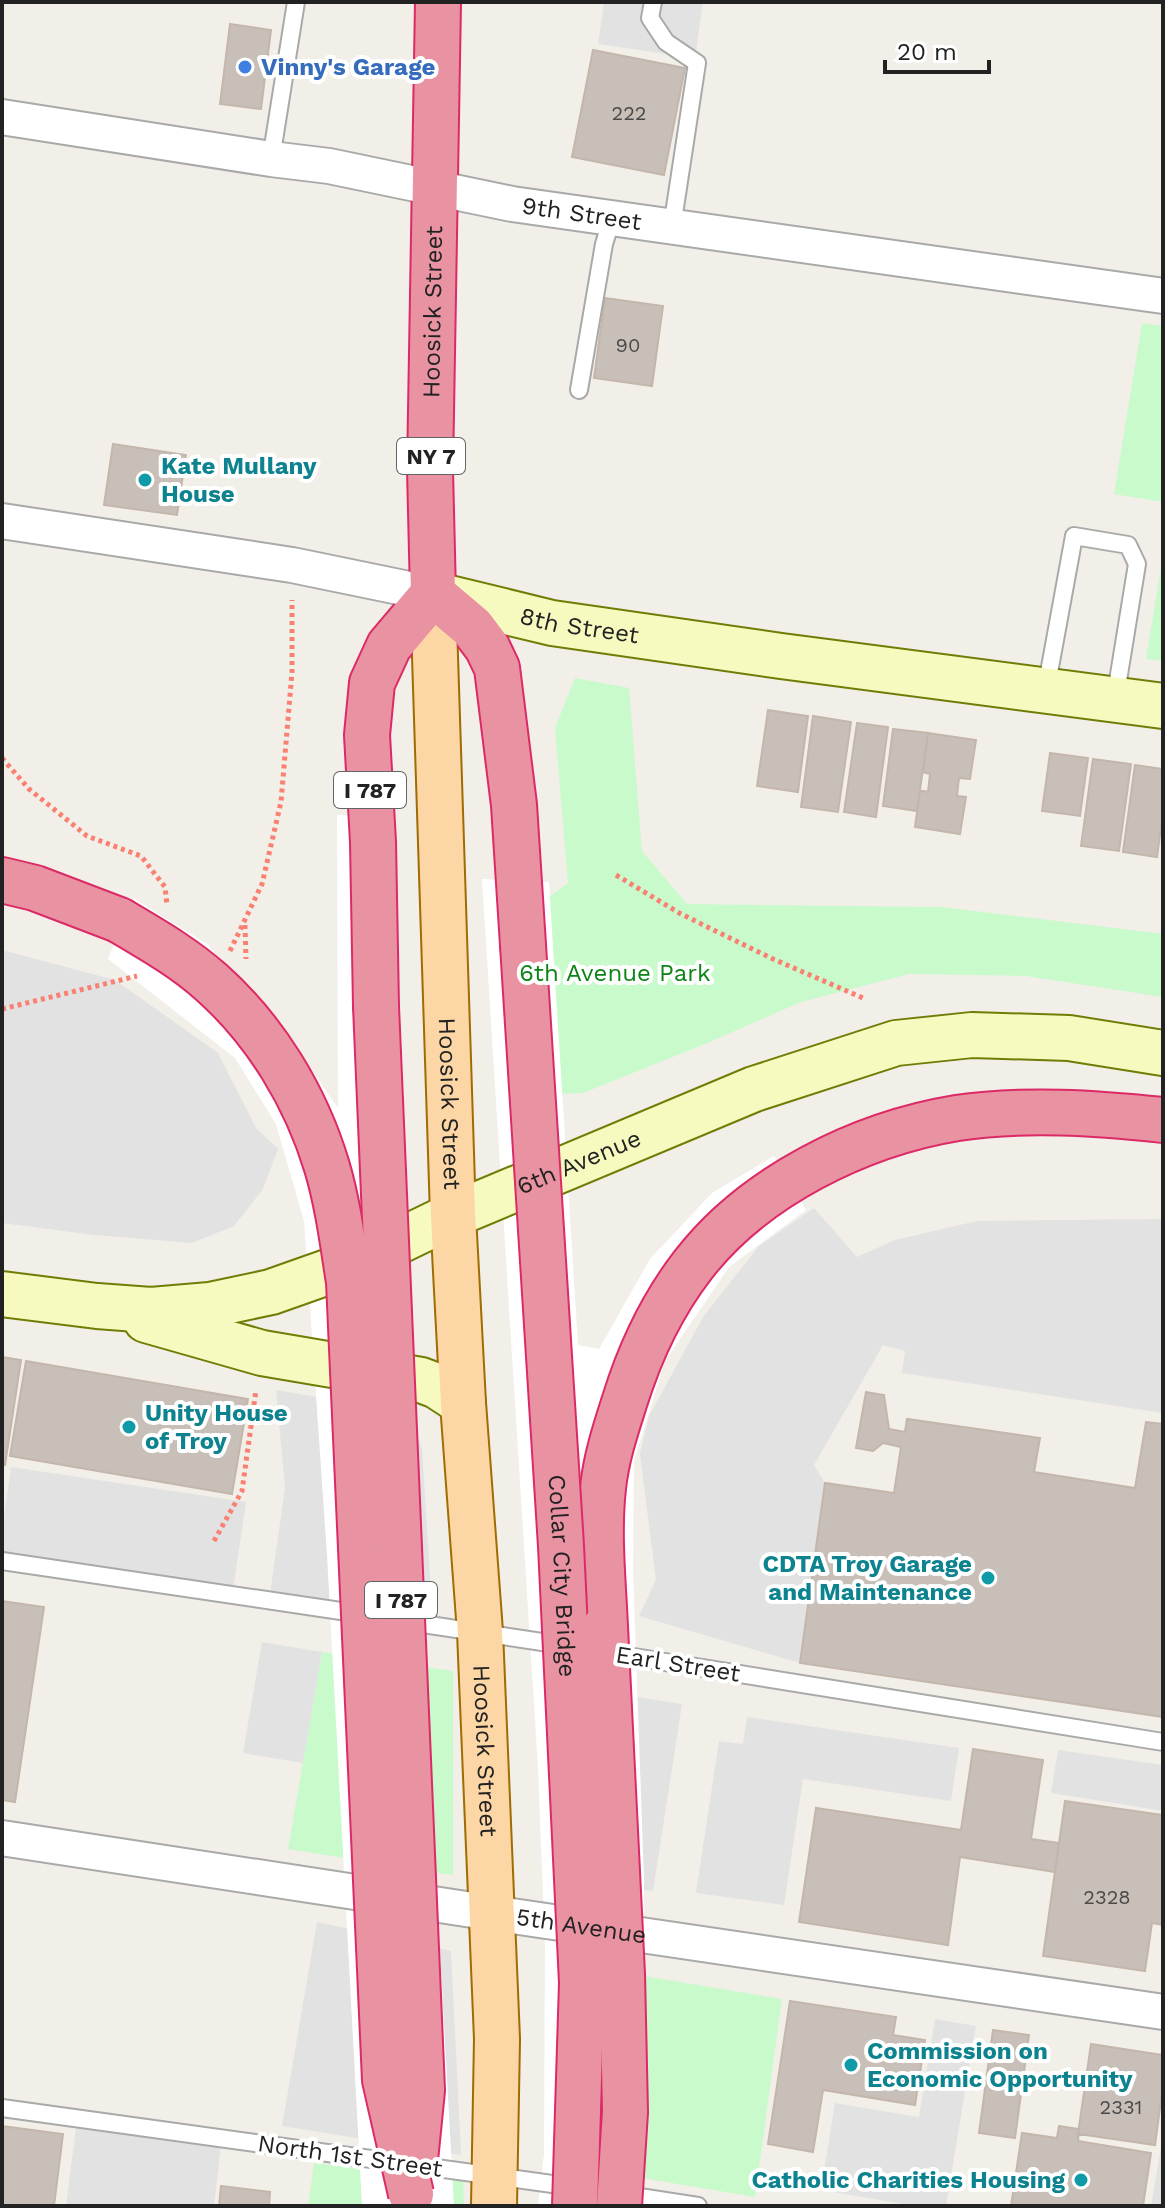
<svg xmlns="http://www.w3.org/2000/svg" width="1165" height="2208" font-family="'Work Sans',sans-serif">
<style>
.park{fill:#c8facc}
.parking{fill:#e2e2e2}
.pier{fill:#fff}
.building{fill:#c7bfb8;stroke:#c4b6ab;stroke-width:2}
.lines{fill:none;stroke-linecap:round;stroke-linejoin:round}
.lane-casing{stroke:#a9a9a9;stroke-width:20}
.street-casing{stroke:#a9a9a9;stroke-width:38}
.secondary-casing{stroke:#707d05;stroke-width:48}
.primary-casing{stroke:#a06b00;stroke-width:48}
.highway-casing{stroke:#dc2a67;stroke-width:48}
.path{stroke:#fa8072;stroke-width:5;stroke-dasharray:4 4;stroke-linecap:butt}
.lane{stroke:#fff;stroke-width:16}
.street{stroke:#fff;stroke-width:34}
.secondary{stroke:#f7fabf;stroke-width:44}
.primary{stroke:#fcd6a4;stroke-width:44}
.highway{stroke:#e892a2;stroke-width:44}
.highway-bridge-casing{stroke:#dc2a67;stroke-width:48;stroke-linecap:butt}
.highway-bridge{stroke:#e892a2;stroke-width:44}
.shop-dot{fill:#3f7fe0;stroke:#fff;stroke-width:3}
.culture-dot{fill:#0f9aa8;stroke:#fff;stroke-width:3}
.labels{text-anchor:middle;stroke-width:8;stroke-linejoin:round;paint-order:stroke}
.number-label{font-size:20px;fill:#4b4948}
.shield{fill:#fff;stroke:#646464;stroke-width:2}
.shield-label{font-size:22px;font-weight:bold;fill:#222}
.shop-label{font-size:24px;font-weight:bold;fill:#366cbe;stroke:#fff;text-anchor:start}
.street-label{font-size:24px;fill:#222;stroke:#fff}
.culture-label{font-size:24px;font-weight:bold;fill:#0d838f;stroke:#fff;text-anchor:start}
.park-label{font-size:24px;fill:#0c8416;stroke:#fff}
</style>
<rect width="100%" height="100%" fill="#f2efe9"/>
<path class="park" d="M1142 323 1163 326V502L1114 494Z
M1163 556V661L1146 659Z
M575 678 629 688 642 851 687 904 942 907 1163 934V997L1026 976 909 974 801 1002 705 1044 583 1093 559 1094 507 928 568 883 555 728Z
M322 1652 453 1671V1875L288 1849Z
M548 1960 782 1999 755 2197 553 2163Z
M314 2163 463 2180 464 2206H308Z"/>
<path class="parking" d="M604 2H703L695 58 598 44Z
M2 950 115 980 218 1053 256 1128 278 1149 263 1189 234 1226 192 1243 94 1235 2 1223Z
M814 1208 857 1257 895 1240 977 1221 1163 1219V1413L902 1373 905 1351 883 1345 814 1465 825 1483 800 1663 639 1616 656 1580 640 1454 649 1416 703 1317 759 1246Z
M276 1390 409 1413 422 1448 431 1592 423 1614 270 1594 285 1488Z
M11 1467 246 1502 233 1590 2 1555V1532Z
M262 1642 322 1652 303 1763 243 1753Z
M544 1682 682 1704 653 1891 549 1876Z
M747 1717 959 1748 951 1801 803 1779 784 1905 696 1893 719 1741 743 1744Z
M1058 1750 1163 1765V1811L1051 1793Z
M317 1922 451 1951 461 2155 282 2126Z
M935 2019 976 2026 946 2206H915L821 2190 835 2103 919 2117Z
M76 2128 221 2146 214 2206H66Z
M1163 2136V2206H1151Z"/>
<path class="pier" d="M337 815 393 816 429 1750 454 2206H362L327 1555 304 1221 276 1124 235 1058 108 959 133 898 207 944 291 1040 338 1108Z
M482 879 549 882 578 1345 599 1349 650 1259 712 1193 774 1156 806 1210 729 1267 665 1361 634 1461 633 1570 644 1880 642 2127 638 2206H538L544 2154 545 1945 538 1768Z"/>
<path class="building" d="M230 24 271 30 261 109 220 104Z
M593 50 685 68 664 175 572 157Z
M605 298 663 306 652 386 594 378Z
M113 444 186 455 177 515 104 505Z
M768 710 808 716 798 792 757 786Z
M813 716 851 722 838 812 801 807Z
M857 723 888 727 876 817 844 812Z
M893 729 928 733 917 811 883 806Z
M928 733 976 740 970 779 959 778 957 796 966 797 960 834 915 827 920 790 928 792 930 774 923 772Z
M1050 753 1088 758 1080 816 1042 811Z
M1093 759 1131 764 1119 851 1081 846Z
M1135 765 1163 769V813L1157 857 1123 852Z
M2 1357 21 1360 5 1465 2 1464Z
M26 1361 248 1399 232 1494 10 1456Z
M866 1392 884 1395 889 1429 905 1432 907 1419 1040 1438 1034 1472 1135 1488 1146 1422 1163 1424V1717L800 1663 825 1483 894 1493 901 1447 883 1443 873 1451 856 1448Z
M2 1601 44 1607 15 1802 2 1800Z
M973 1749 1043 1760 1031 1839 1059 1843 1055 1872 960 1857 948 1945 799 1922 816 1808 961 1830Z
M1065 1801 1163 1815V1925L1152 1923 1145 1971 1043 1956Z
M790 2001 896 2017 893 2035 925 2040 915 2105 823 2090 813 2152 768 2144Z
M993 2030 1029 2035 1015 2138 979 2133Z
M1091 2044 1163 2055V2086L1155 2145 1078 2134Z
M2 2126 63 2134 54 2206H2Z
M1059 2126 1079 2129 1078 2141 1151 2153 1143 2206H1011L1022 2133 1057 2138Z
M221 2186 270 2192 269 2206H219Z"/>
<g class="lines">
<defs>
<path id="lane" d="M653 2 650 18 666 42 697 63 672 227
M271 159 296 2
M579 390 604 244 612 218
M1046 689 1074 536 1128 545 1137 564 1115 699
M2 1561 361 1614
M403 1621 562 1645
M609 1653 1163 1742
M2 2108 574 2187
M620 2194 698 2206"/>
<g id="street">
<path id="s1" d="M2 117 271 159 329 166 512 204 1163 296"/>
<path d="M2 521 292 565 433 594"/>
<path id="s2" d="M2 1838 492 1913 1163 2012"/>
</g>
<g id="secondary">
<path id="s3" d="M433 594 552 623 781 656 1163 706"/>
<path id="s4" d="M2 1294 97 1306 151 1310 210 1305 271 1292 356 1262 453 1215 754 1089 896 1043 972 1035 1069 1038 1163 1053"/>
<path d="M146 1320 262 1353 421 1380 437 1386 463 1403"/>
</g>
<g id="primary">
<path id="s5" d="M433 594 453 1215 463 1403 480 1632 497 2039 494 2206"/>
</g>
<g id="highway">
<path id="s6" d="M433 594 430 470 438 2"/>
<path d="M433 594 472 627 487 647 497 668 514 805 523 945"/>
<path d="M2 880 35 888 119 920"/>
<path d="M376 1006 373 842 367 735 372 683 389 646 433 594"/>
<path d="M605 1627C603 1581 598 1534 603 1488 606 1458 616 1428 625 1400 640 1352 662 1305 693 1265 754 1186 860 1134 957 1118 1025 1108 1096 1113 1163 1120"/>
</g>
</defs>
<use href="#lane" class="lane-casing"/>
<use href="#street" class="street-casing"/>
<use href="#secondary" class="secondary-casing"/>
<use href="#primary" class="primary-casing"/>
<use href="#highway" class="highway-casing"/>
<path class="path" d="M2 758 29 789 87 836 141 856 165 887 167 905
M616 875 681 914 773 959 863 998
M245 925 246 959
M230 951 262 884 281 802 292 672V600
M2 1009 137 976
M214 1541 242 1491 256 1390"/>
<use href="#lane" class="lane"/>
<use href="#street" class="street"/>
<use href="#secondary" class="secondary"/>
<use href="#primary" class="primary"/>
<use href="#highway" class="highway"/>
<defs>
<g id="highway-bridge">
<path d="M119 920C151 939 183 957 211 982 266 1031 306 1097 327 1167 338 1204 343 1244 349 1282L385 2080 411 2194"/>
<path id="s7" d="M523 945 561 1546 582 1983 575 2206"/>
<path d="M376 1006 422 2090 415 2160"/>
<path d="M605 1627 622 1974 625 2112 619 2206"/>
</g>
</defs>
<use href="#highway-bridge" class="highway-bridge-casing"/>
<use href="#highway-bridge" class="highway-bridge"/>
</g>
<circle class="shop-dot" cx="245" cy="67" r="8"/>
<g class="culture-dot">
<circle cx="145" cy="480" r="8"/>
<circle cx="129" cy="1427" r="8"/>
<circle cx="988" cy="1578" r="8"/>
<circle cx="851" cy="2065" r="8"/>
<circle cx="1081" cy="2180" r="8"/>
</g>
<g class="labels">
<g class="number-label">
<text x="629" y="120">222</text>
<text x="628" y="352">90</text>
<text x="1107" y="1904">2328</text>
<text x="1121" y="2114">2331</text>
</g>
<g class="shield">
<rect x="397" y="438" width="68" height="36" rx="6"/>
<rect x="334" y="772" width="72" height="36" rx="6"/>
<rect x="365" y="1582" width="72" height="36" rx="6"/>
</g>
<g class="shield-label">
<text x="431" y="464">NY 7</text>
<text x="370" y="798">I 787</text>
<text x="401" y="1608">I 787</text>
</g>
<g class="shop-label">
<text x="261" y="75">Vinny's Garage</text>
</g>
<g class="street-label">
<text dy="8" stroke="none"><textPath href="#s1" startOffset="588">9th Street</textPath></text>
<text dy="8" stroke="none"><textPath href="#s6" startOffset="282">Hoosick Street</textPath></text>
<text dy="8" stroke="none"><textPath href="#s3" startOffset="150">8th Street</textPath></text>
<text dy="8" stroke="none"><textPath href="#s5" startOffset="510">Hoosick Street</textPath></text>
<text dy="8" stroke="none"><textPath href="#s4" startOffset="606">6th Avenue</textPath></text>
<text dy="8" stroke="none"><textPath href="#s7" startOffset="632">Collar City Bridge</textPath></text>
<text transform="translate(678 1664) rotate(9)" y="8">Earl Street</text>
<text dy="8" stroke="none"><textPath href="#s5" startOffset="1158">Hoosick Street</textPath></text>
<text dy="8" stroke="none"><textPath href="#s2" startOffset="586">5th Avenue</textPath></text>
<text transform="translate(350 2156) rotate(8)" y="8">North 1st Street</text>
</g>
<g class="culture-label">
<text x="161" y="474">Kate Mullany<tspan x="161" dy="28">House</tspan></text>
<text x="145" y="1421">Unity House<tspan x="145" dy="28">of Troy</tspan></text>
<text x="972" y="1572" text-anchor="end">CDTA Troy Garage<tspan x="972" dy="28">and Maintenance</tspan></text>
<text x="867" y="2059">Commission on<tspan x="867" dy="28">Economic Opportunity</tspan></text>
<text x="1065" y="2188" text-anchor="end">Catholic Charities Housing</text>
</g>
<g class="park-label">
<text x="615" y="981">6th Avenue Park</text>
</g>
</g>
<rect width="1165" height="2208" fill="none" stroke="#222222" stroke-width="8"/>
<path d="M885 60v12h104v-12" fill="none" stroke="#222222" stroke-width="4"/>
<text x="897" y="60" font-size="24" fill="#222222" stroke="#ffffff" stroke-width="6" paint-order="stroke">20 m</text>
</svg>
